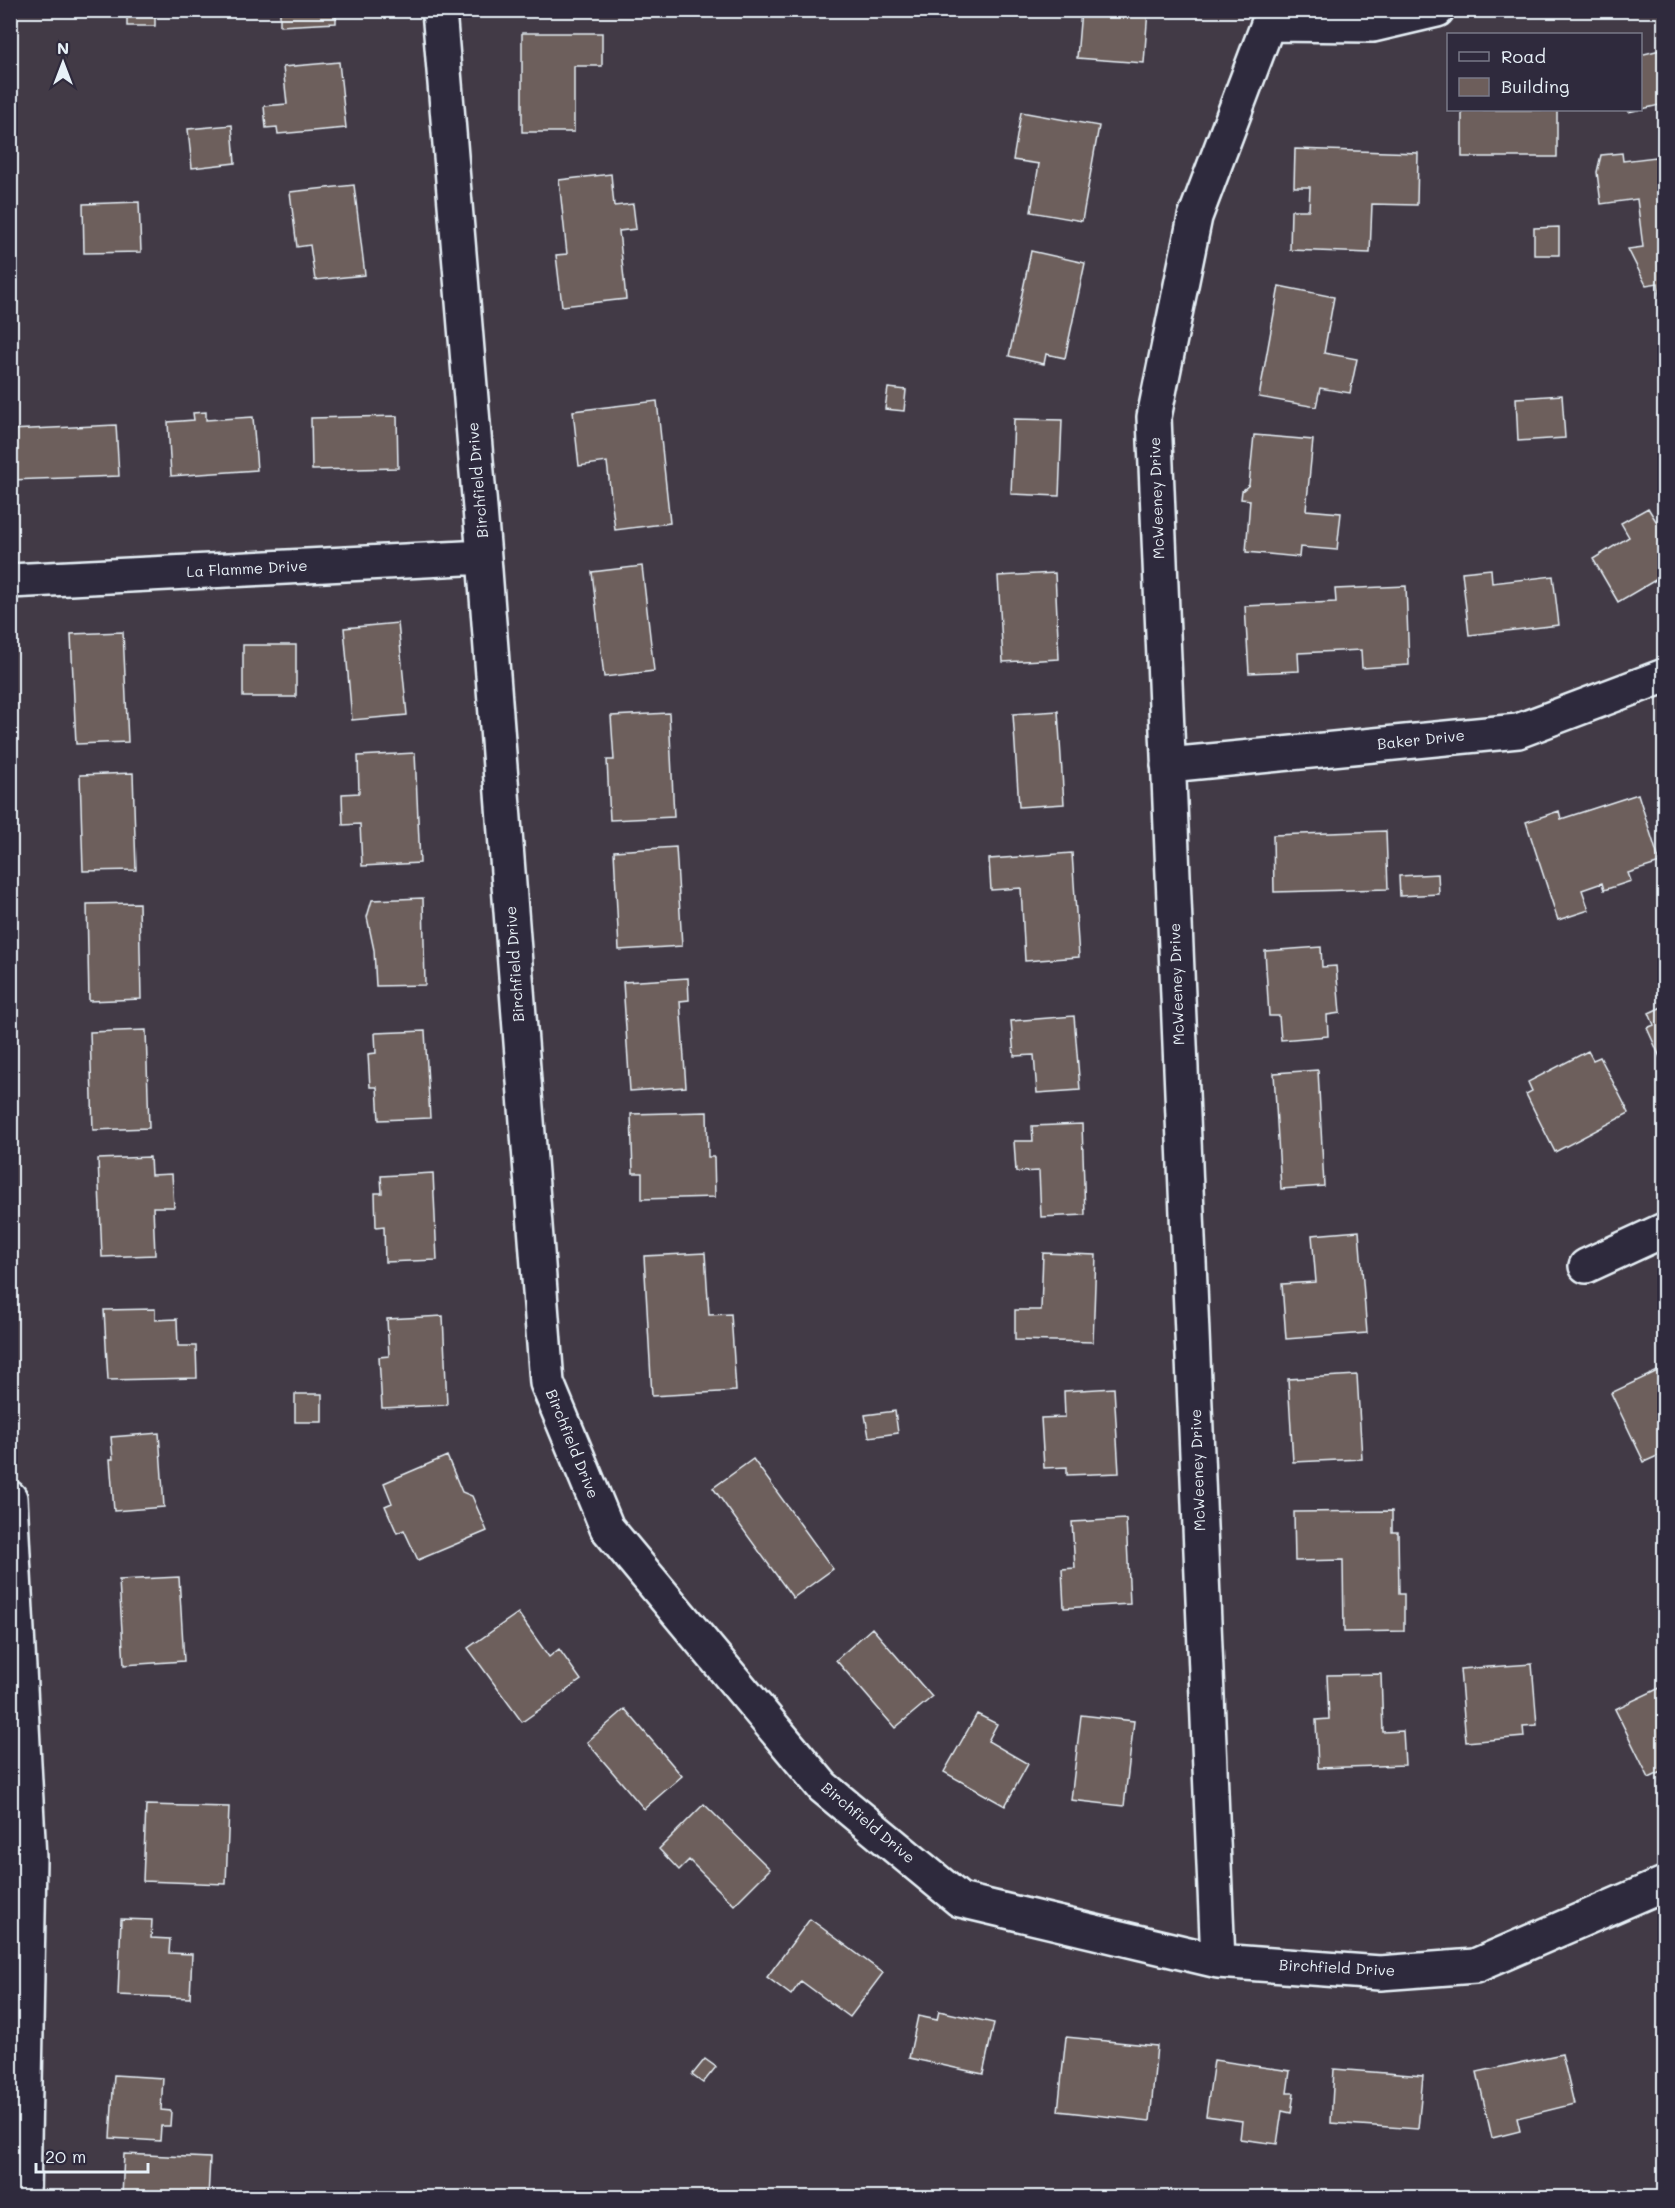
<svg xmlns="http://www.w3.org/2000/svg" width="1675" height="2208" font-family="Mali,sans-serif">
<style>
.building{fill:#6d5e5b;stroke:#e8f1f8;stroke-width:1.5}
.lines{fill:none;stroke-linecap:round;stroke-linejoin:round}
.minor-casing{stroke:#e8f1f8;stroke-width:38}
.minor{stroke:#2f2a3d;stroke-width:33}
.labels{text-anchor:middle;stroke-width:5;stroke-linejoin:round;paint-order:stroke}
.street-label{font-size:15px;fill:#e8f1f8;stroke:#2f2a3d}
</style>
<rect width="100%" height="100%" fill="#423a46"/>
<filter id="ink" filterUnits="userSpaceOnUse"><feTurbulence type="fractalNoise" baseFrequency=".0167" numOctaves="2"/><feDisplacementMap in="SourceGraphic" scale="12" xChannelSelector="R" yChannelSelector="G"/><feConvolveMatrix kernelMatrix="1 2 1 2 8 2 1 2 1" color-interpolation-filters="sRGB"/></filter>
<g filter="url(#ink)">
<path class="building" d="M127 10H155V26H127Z
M280 10H336V23L280 26Z
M1081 10H1148L1144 63 1077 58Z
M522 33H602V66H574V132H522Z
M1664 49V104L1629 112 1628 110H1640V55Z
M339 62 346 128 278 134 277 127 266 128 264 106 287 104 283 67Z
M1462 110H1557V157H1462Z
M1021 112 1099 126 1082 221 1031 212 1039 164 1013 160Z
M232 125 235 163 192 168 188 129Z
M1295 149 1418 153 1417 205 1372 204 1370 253 1290 250 1291 210H1309L1310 187H1294Z
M1622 153 1623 161 1664 156V319H1662L1658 283 1646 285 1628 249 1643 247 1637 199 1601 204 1597 172 1601 155Z
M611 174 614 206 633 204 636 229 619 231 626 299 562 306 556 255 567 254 559 180Z
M354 185 365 275 315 280 310 245 297 247 290 192Z
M139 202 141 252 84 253 83 204Z
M1559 227V255H1534V228Z
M1031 251 1085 263 1065 358 1046 354 1044 364 1009 356Z
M1279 286 1334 297 1324 353 1357 359 1350 393 1320 388 1316 407 1259 397Z
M888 388 906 390 904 411 885 409Z
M1562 395 1565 438 1518 441 1516 398Z
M657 401 670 523 615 530 607 462 579 466 573 411Z
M206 412V420L253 417 257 470 171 476 168 422 194 420 193 413Z
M397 416 398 468 312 470 311 418Z
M1014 419 1062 420 1059 496 1011 494Z
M116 425 119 476 10 480V430Z
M1254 435 1313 440 1306 510 1341 513 1337 550 1300 547 1299 557 1246 552 1250 500 1241 499 1242 491 1249 485Z
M1648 508 1656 521 1664 517V575L1618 602 1593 559 1629 537 1621 523Z
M642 566 654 671 604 677 592 572Z
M1491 569 1492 583 1553 576 1559 625 1469 635 1462 572Z
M1055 573 1059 659 1003 662 998 576Z
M1406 586 1409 665 1362 668 1361 650 1298 653 1299 671 1249 673 1245 606 1336 602 1335 589Z
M398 623 407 715 352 720 344 628Z
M123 632 128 742 76 744 71 634Z
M243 645H296V697H243Z
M1058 711 1064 804 1019 807 1013 714Z
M669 713 674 817 610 820 607 760H614L611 716Z
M415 753 420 863 362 866 360 824 343 825 342 794 359 793 358 756Z
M133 773 136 870 83 871 80 775Z
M1638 794 1660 863 1628 873 1631 881 1604 890 1602 883 1582 890 1589 910 1558 920 1526 822 1559 811 1561 819Z
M1386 831 1388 889 1274 892 1273 835Z
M676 847 682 946 619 950 614 851Z
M1072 853 1079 957 1025 961 1021 888 991 890 989 859Z
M1438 874 1439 894 1400 896 1399 876Z
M423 898 425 985 376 986 374 950 367 917 372 900Z
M139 903 141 999 89 1001 87 904Z
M1321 947 1322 967 1336 966 1340 1013 1327 1015 1328 1036 1281 1040 1279 1016H1269L1265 951Z
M688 978 689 1000 680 1001 686 1087 630 1091 623 982Z
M1664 1006V1066L1647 1028 1654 1025 1649 1013Z
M1074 1016 1080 1090 1037 1093 1034 1055 1014 1056 1011 1021Z
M146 1030 149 1128 93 1130 90 1032Z
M425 1031 430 1118 379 1120 377 1087H370L368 1054 376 1053 375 1033Z
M1588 1051 1593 1060 1600 1057 1629 1113 1555 1152 1526 1094 1532 1091 1528 1082Z
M1318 1070 1324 1186 1281 1189 1274 1073Z
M707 1112 708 1157H714L715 1197 642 1199V1173H633L631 1114Z
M1082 1124 1085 1215 1041 1217 1039 1171 1016 1172 1014 1141H1033L1032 1126Z
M150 1157 151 1175 172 1174 174 1207H153L155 1255 102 1257 98 1159Z
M433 1173 437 1260 385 1262 384 1226 376 1227 375 1193H382L381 1176Z
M1359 1231 1367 1333 1286 1339 1282 1284 1316 1282 1312 1235Z
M705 1253 709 1315 731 1314 736 1391 652 1396 644 1256Z
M1043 1253 1096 1255 1093 1342 1015 1340V1310H1041Z
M155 1309V1320L177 1319 178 1346H196L197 1378 108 1380 104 1310Z
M443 1316 447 1405 382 1408 379 1357 389 1356 387 1319Z
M1664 1368V1453L1644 1462 1611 1393Z
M1357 1375 1362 1459 1293 1462 1288 1379Z
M1114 1388 1119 1473 1067 1475V1467L1044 1468 1041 1418 1065 1417 1064 1391Z
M295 1394H322V1422H295Z
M895 1411 898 1433 869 1437 865 1415Z
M159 1433 164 1507 114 1511 110 1459H113L111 1437Z
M447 1456 462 1492 472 1496 487 1531 418 1560 404 1530 397 1533 385 1506 392 1503 384 1483Z
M753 1459 833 1569 793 1598 713 1488Z
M1392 1511V1532H1398L1399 1594H1404V1631L1344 1632 1343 1560 1295 1561 1294 1512Z
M1126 1519 1130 1604 1064 1608 1062 1569 1075 1568 1072 1522Z
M179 1577 184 1661 124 1665 119 1580Z
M518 1613 549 1657 559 1649 581 1680 522 1722 468 1648Z
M872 1628 932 1697 895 1728 836 1660Z
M1532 1664 1537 1725 1523 1726 1524 1737 1466 1742 1460 1669Z
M1381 1674 1383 1732 1403 1731 1405 1765 1318 1768 1316 1720 1329 1719 1327 1675Z
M1664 1686V1771L1649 1778 1615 1709Z
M625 1709 682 1776 644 1809 587 1742Z
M977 1714 997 1724 988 1741 1028 1764 1005 1806 944 1772Z
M1081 1715 1134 1721 1124 1806 1071 1800Z
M704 1804 770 1869 734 1905 689 1860 679 1870 659 1849Z
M146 1805 229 1807 226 1884 143 1881Z
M121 1919 152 1920 151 1938 170 1939 169 1953 192 1954 190 1998 118 1995Z
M810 1919 883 1973 850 2017 801 1981 791 1995 767 1977Z
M939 2011 994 2023 983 2074 909 2058 918 2016 937 2020Z
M1066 2037 1157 2046 1150 2121 1058 2111Z
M1562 2054 1574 2104 1517 2118 1520 2131 1492 2138 1477 2072Z
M705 2059 716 2067 703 2083 692 2075Z
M1214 2060 1290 2071 1287 2093H1294L1291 2113 1282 2111 1277 2144 1240 2139 1242 2121 1206 2116Z
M1334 2069 1423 2076 1418 2129 1331 2123Z
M114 2075 163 2078 161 2110 171 2111 170 2126H161L160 2141 110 2138Z
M124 2154 210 2158 208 2198 122 2197Z"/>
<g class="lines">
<defs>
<path id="minor" d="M439 10 484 557 547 1383 607 1528 823 1787 960 1900 1218 1961 1380 1973 1475 1966 1664 1884
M1268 24 1373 25 1437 10
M10 581 484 557
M1168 765 1518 731 1664 676
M1586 1266 1664 1230
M10 1498 29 1858 23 2198
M1218 1961 1154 417 1195 217 1268 24"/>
</defs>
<use href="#minor" class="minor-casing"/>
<use href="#minor" class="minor"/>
</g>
</g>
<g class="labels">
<g class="street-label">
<text transform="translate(478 480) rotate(-95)" y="5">Birchfield Drive</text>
<text transform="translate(1157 498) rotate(-92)" y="5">McWeeney Drive</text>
<text transform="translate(247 569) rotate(-3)" y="5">La Flamme Drive</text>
<text transform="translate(1421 740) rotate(-6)" y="5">Baker Drive</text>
<text transform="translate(515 964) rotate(-94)" y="5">Birchfield Drive</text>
<text transform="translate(1177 984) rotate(-92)" y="5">McWeeney Drive</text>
<text transform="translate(572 1444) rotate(68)" y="5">Birchfield Drive</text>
<text transform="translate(1198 1470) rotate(-92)" y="5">McWeeney Drive</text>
<text transform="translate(868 1823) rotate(40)" y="5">Birchfield Drive</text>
<text transform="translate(1337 1968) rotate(3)" y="5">Birchfield Drive</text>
</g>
</g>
<rect width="1675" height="2208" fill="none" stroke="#2f2a3d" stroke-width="36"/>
<rect x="18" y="18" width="1639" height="2172" fill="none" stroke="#e8f1f8" stroke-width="2" filter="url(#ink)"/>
<rect x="1447" y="33" width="195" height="78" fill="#2f2a3d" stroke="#797a88" stroke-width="1.5"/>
<rect x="1459" y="52" width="30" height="9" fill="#2f2a3d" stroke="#797a88" stroke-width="1.5"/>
<text x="1501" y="63" font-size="18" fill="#e8f1f8">Road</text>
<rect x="1459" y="78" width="30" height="18" fill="#6d5e5b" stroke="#797a88" stroke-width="1.5"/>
<text x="1501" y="93" font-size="18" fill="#e8f1f8">Building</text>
<g transform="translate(63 63)" stroke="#2f2a3d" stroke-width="4.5" paint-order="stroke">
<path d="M0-4.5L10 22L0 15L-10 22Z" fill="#e8f1f8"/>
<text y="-9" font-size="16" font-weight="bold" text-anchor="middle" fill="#e8f1f8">N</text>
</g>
<path d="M36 2163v9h112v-9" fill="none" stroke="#e8f1f8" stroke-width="3"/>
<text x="45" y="2163" font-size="18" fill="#e8f1f8" stroke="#2f2a3d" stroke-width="4.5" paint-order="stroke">20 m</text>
</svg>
